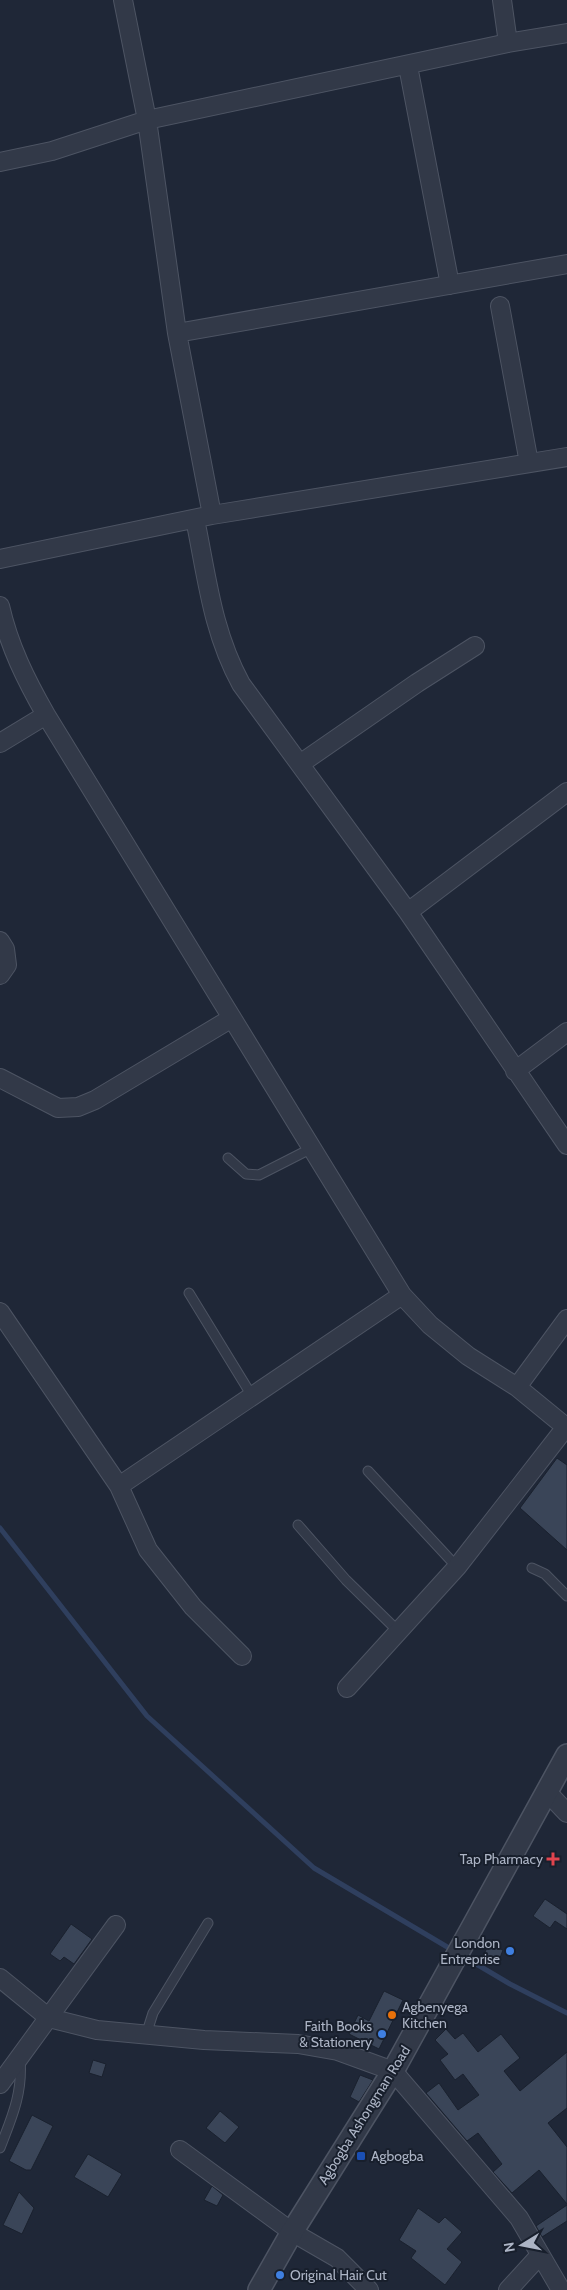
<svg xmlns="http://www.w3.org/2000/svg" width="567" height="2290" font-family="Cabin,sans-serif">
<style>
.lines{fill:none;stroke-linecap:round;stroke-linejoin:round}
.stream{stroke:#2f3f5e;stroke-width:5}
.building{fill:#3a4558;stroke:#1a212e}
.service-casing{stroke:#4d5463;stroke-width:11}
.minor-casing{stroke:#4d5463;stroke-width:20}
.tertiary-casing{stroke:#4d5463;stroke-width:24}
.service{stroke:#323948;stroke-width:9}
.minor{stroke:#323948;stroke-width:18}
.tertiary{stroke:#323948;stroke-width:21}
.health-dot{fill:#e0444e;stroke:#181f2c;stroke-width:2}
.shop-dot{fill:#3f7fe0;stroke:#181f2c;stroke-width:2}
.food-dot{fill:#e8710a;stroke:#181f2c;stroke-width:2}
.transit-dot{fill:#1a4fb4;stroke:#181f2c;stroke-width:2}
.labels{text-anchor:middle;stroke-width:4;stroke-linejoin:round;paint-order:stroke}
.poi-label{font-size:14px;fill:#acb4c5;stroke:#181f2c;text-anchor:end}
.street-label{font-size:14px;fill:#acb4c5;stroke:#181f2c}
</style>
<rect width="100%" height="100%" fill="#1f2737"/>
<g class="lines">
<path class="stream" d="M0 1528 147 1716 314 1868 454 1951
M461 1955 510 1984 567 2013"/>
</g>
<path class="building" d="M557 1458 567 1465V1550L520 1508Z
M545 1899 567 1914V1929L555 1921 550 1928 533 1916Z
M71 1924 92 1939 74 1964 64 1957 60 1961 50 1954Z
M489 1944 503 1950 498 1963 483 1956Z
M384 1991 403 2000 379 2049 349 2034 358 2015 369 2021Z
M446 2029 455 2039 463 2033 478 2052 501 2034 520 2058 504 2071 520 2091 567 2052V2108L548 2123 567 2147V2204L539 2170 512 2193 493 2172 502 2164 478 2133 467 2141 426 2093 439 2083 458 2110 479 2095 463 2074 455 2080 440 2060 448 2054 435 2040Z
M93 2060 106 2064 102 2077 89 2073Z
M360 2075 373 2080 359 2102 350 2097Z
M220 2111 239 2127 225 2143 206 2128Z
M32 2115 53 2126 31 2170H26L9 2161Z
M88 2154 122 2174 108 2197 74 2177Z
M212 2186 223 2195 217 2206 204 2200Z
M19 2192 34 2208 22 2234 3 2225Z
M567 2205V2221L542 2237 536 2226Z
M418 2208 439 2223 445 2217 462 2232 447 2249 462 2262 445 2285 411 2258 416 2251 399 2240Z"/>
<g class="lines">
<defs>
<path id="service" d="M228 1158 246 1174 259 1175 312 1148
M189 1293 252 1396
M368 1471 457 1567
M298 1525 346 1580 399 1632
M532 1568 545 1574 567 1596
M146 2035 153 2013 208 1923
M0 2148C12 2117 23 2093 20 2058"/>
<path id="minor" d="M123 0 147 120 177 333 212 515
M502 0 508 43
M408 66 450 285
M0 162 52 151 147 120 508 43 567 33
M500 306 529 463
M177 333 567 264
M195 519C207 577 212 631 241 684L408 912 567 1145
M0 559 212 515 567 457
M0 606C9 646 26 680 46 715L402 1295 430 1325 468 1356 517 1387 567 1428
M0 743 46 715
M300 764 417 683 475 646
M408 912 567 792
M0 941 5 949 7 965 0 975
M515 1071 567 1032
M0 1078 58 1108 78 1107 95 1100 232 1018
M0 1312 119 1486 148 1550 193 1607 242 1656
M517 1387 567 1319
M119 1486 402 1295
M347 1688 457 1567 566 1427
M548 1793 567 1813
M0 1978 49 2018 97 2030 204 2040 298 2044 338 2051 393 2071 519 2218 561 2290
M0 2084 116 1925
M180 2150 292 2232 337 2258 369 2290
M508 2290 540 2255"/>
<path id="tertiary" d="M259 2290 292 2232 393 2071 567 1755"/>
</defs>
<use href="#service" class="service-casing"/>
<use href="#minor" class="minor-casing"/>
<use href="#tertiary" class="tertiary-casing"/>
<use href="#service" class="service"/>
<use href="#minor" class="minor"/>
<use href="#tertiary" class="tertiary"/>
</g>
<path class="health-dot" d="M550.5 1851.5h5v5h5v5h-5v5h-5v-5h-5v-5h5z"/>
<g class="shop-dot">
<circle cx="510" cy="1951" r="5"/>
<circle cx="382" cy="2034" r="5"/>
<circle cx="280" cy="2275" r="5"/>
</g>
<circle class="food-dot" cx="392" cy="2015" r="5"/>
<rect class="transit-dot" x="356" y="2151" width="10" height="10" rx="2.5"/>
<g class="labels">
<g class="poi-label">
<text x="543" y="1864">Tap Pharmacy</text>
<text x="500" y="1948">London<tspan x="500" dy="16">Entreprise</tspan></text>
<text x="402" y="2012" text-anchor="start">Agbenyega<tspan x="402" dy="16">Kitchen</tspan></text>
<text x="372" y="2031">Faith Books<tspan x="372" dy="16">&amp; Stationery</tspan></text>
<text x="371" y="2161" text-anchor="start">Agbogba</text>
<text x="290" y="2280" text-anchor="start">Original Hair Cut</text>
</g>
<g class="street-label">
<text transform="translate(364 2115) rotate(-58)" y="5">Agbogba Ashongman Road</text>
</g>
</g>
<g transform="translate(522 2245) rotate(260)" stroke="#181f2c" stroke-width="4" paint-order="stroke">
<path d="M0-4L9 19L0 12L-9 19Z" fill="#acb4c5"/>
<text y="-8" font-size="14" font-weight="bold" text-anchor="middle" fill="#acb4c5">N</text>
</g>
</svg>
